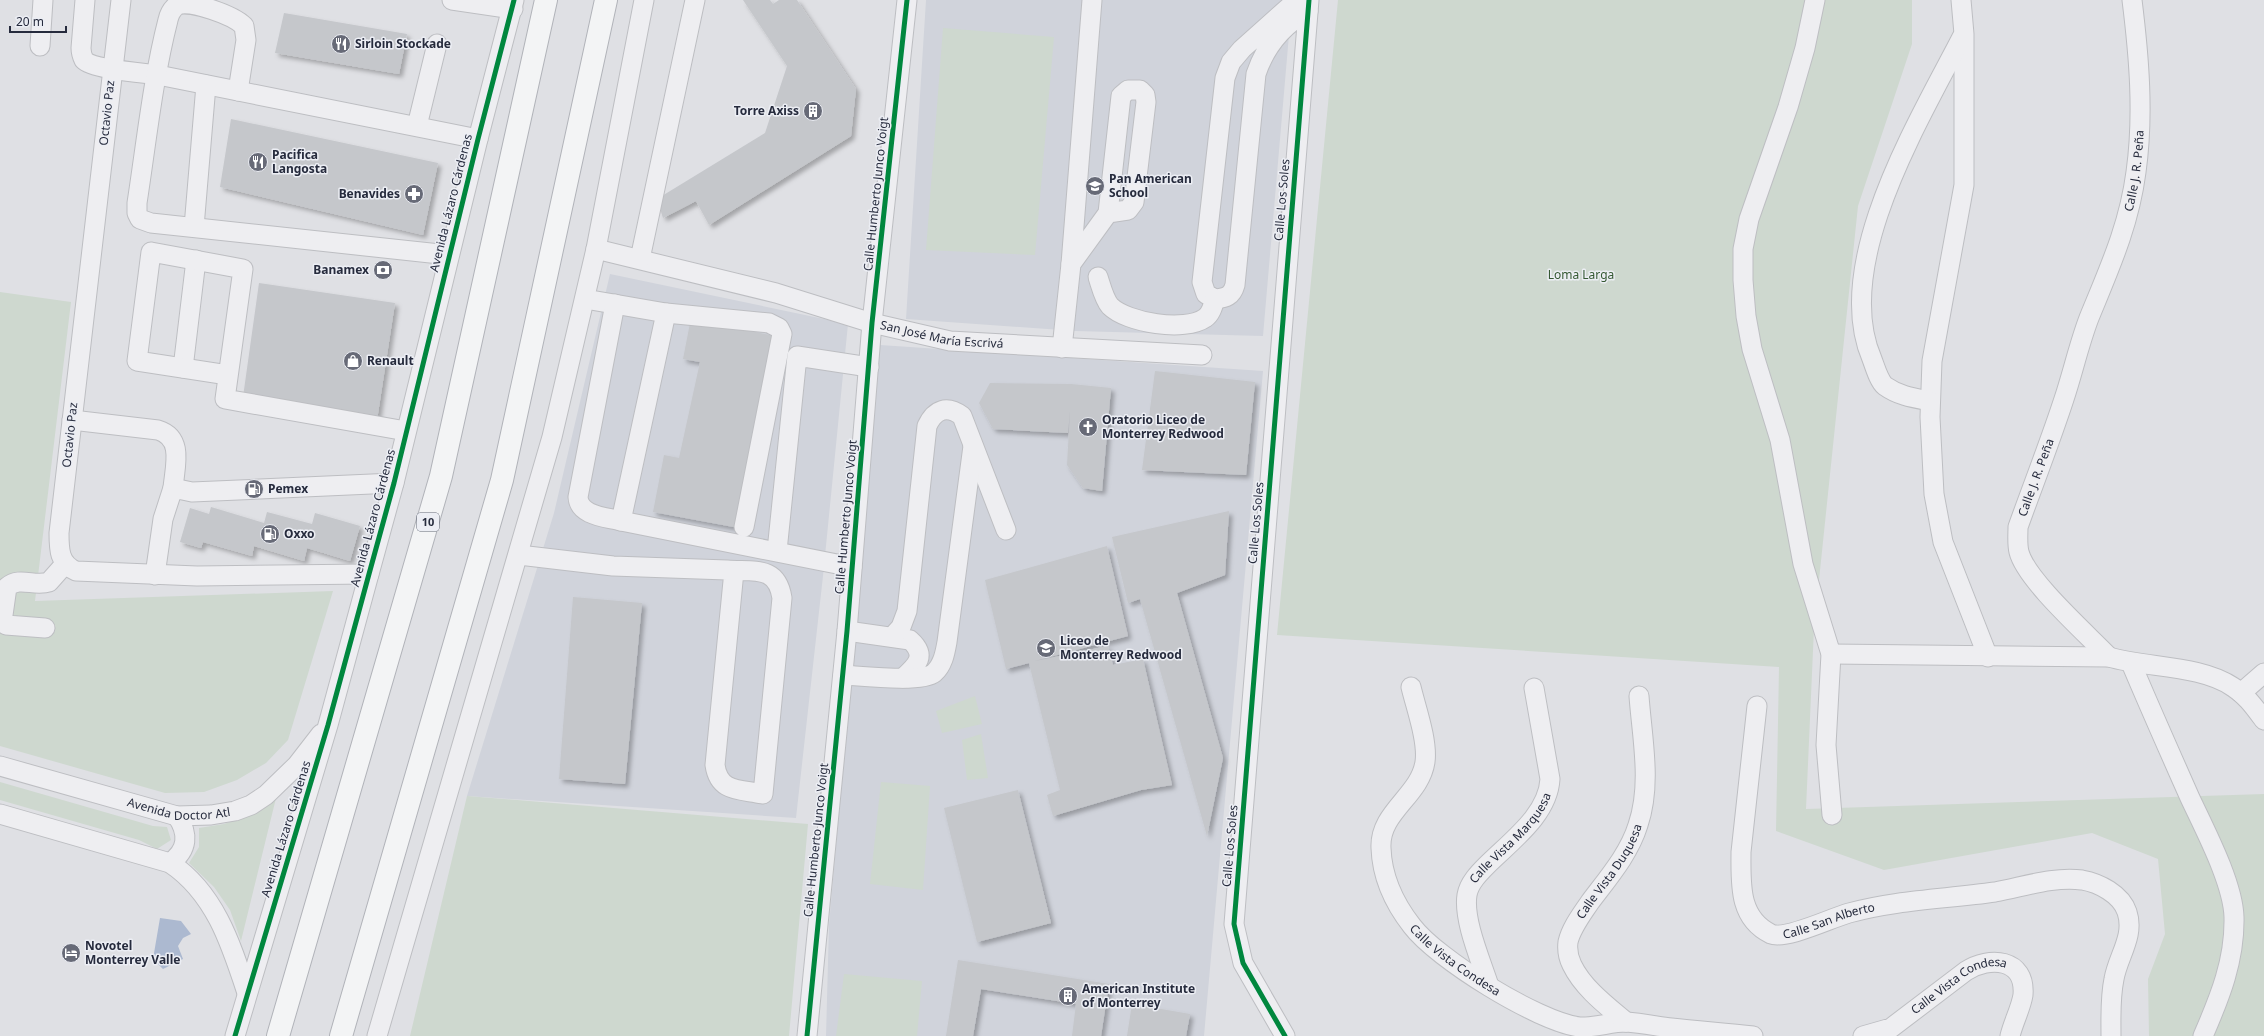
<svg xmlns="http://www.w3.org/2000/svg" width="2264" height="1036" font-family="'Noto Sans',sans-serif">
<style>
.built{fill:#d0d3db}
.green{fill:#ced8cf}
.water{fill:#acb9d0}
.building{fill:#c5c7cb;filter:url(#shadow)}
.lines{fill:none;stroke-linecap:round;stroke-linejoin:round}
.minor-casing{stroke:#bdbec2;stroke-width:21}
.highway-casing{stroke:#b1b3b9;stroke-width:24}
.minor{stroke:#eeeef1;stroke-width:19}
.highway{stroke:#f3f4f5;stroke-width:22}
.cycleway-casing{stroke:#eceef4;stroke-width:8}
.cycleway{stroke:#00873e;stroke-width:5}
.labels{text-anchor:middle;stroke-width:3;stroke-linejoin:round;paint-order:stroke}
.shield{fill:#eceef4;stroke:#616674;stroke-width:1}
.shield-label{font-size:11px;font-weight:bold;fill:#262b3d}
.poi-label{font-size:12px;font-weight:bold;fill:#262b3d;stroke:#eceef4;text-anchor:start}
.street-label{font-size:12px;fill:#262b3d;stroke:#eceef4}
.park-label{font-size:12px;fill:#355933;stroke:#eceef4}
</style>
<defs>
<filter id="shadow"><feDropShadow dx="3.5" dy="3.5" stdDeviation="2" flood-color="#0004"/></filter>
</defs>
<rect width="100%" height="100%" fill="#dfe0e4"/>
<path class="built" d="M926 0H1292L1263 336 1075 331 906 319Z
M610 274 848 324 823 576 796 818 467 796 554 513Z
M880 345 1263 371 1204 1036H826L829 925Z"/>
<path class="green" d="M1338 0H1912V44L1858 206 1814 628 1806 809 2264 794V1036H2149L2148 979 2165 934 2158 859 2092 833 1884 870 1776 831 1779 667 1277 635Z
M943 28 1054 37 1035 255 926 250Z
M0 292 71 302 35 601 333 591 288 740 266 763 237 780 204 792 165 793 0 746Z
M975 696 982 724 942 733 936 711Z
M981 734 988 778 967 780 962 740Z
M0 782 153 826 167 827 171 840 157 849 139 840 0 800Z
M881 782 930 786 923 890 870 884Z
M277 794 241 941 230 910 214 887 189 863 199 847V828L224 824 252 814Z
M467 796 808 824 789 1036H410Z
M844 974 922 981 917 1036H836Z"/>
<path class="water" d="M160 918 181 921 191 934 183 938 178 946 183 959 163 969 153 959Z"/>
<path class="building" d="M743 0H770L773 4 779 0H797L856 89 851 136 709 225 696 201 663 218 657 199 765 133 787 66Z
M284 13 407 34 399 74 275 53Z
M231 119 438 163 423 235 220 187Z
M259 283 395 303 377 420 243 397Z
M691 318 774 336 739 528 653 512 664 455 679 458 700 362 683 359Z
M1155 371 1255 382 1246 475 1142 470Z
M990 383 1071 384 1111 388 1102 491 1083 488 1067 465 1070 411 1068 433 993 429 979 403Z
M211 507 264 523 267 512 312 524 315 513 360 526 350 561 307 548 304 561 254 546 252 556 203 542 201 548 180 542 190 508 209 514Z
M1229 511 1225 575 1177 593 1223 758 1207 836 1140 599 1128 603 1112 537Z
M1107 546 1128 636 1035 661 1108 646 1113 665 1143 659 1172 785 1141 790 1053 816 1047 795 1060 790 1029 663 1006 669 985 580Z
M573 597 642 603 625 784 559 779Z
M1018 790 1051 923 977 942 944 808Z
M958 960 1109 984 1101 1036H1072L1076 1004 981 989 973 1036H946Z
M1132 1004 1190 1014 1186 1036H1127Z"/>
<g class="lines">
<defs>
<g id="minor">
<path d="M85 0 81 48C81 52 82 56 84 60 92 69 144 73 158 75L478 139"/>
<path d="M121 0 59 533C59 549 59 564 76 571L197 576 369 574"/>
<path d="M452 0 513 9"/>
<path d="M1297 0 1242 49 1231 62 1225 78 1202 282 1206 294 1215 299C1226 298 1232 296 1235 285L1256 74C1265 47 1283 25 1308 11"/>
<path d="M1815 0 1805 48 1788 107 1749 219 1743 249V280L1746 316 1752 349 1780 440 1803 564 1831 654 1826 745 1832 815"/>
<path d="M1961 0 1964 34V185L1932 361 1930 417 1934 494 1943 542 1988 657"/>
<path d="M40 46 43 0"/>
<path d="M238 91 246 40 244 26C233 15 191 0 177 5 172 9 169 15 168 20 153 78 146 145 137 203V213L140 219 151 223 449 255"/>
<path d="M417 126 437 44"/>
<path d="M194 227 206 85"/>
<path id="s1" d="M596 249 776 293 872 323 950 341 1202 355"/>
<path d="M640 259 695 0"/>
<path d="M1071 264 1092 0"/>
<path d="M1098 277C1101 286 1104 299 1110 306 1127 323 1185 332 1205 318 1211 314 1213 306 1215 299"/>
<path d="M585 299 666 313 769 323 779 328 782 334 744 527"/>
<path d="M615 304 578 497C579 516 606 517 621 521L852 567"/>
<path d="M1062 348 1071 264 1108 213 1121 96 1128 90H1140L1145 95 1146 102 1134 202 1128 210 1108 213"/>
<path d="M183 368 196 260"/>
<path d="M228 375 137 361 151 252 243 269 225 399 406 431"/>
<path d="M1930 401C1914 398 1899 396 1885 386 1879 381 1875 367 1872 359 1831 264 1919 121 1962 37"/>
<path d="M72 420 158 430C184 438 175 466 173 488"/>
<path d="M621 521 666 313"/>
<path d="M777 551 797 356 869 367"/>
<path d="M519 555 613 566 727 570C754 572 777 565 782 598L763 794C740 789 719 793 715 765L734 571"/>
<path d="M155 575 163 519 173 488 192 492 394 483"/>
<path d="M45 628 6 625 2 622 7 587C20 576 34 587 49 582L65 564"/>
<path d="M847 631 910 640C928 656 916 666 903 678"/>
<path d="M892 637 901 627 907 611 927 426C935 409 947 405 962 416L1006 530"/>
<path d="M1831 654 2109 657C2147 668 2201 665 2233 687 2246 695 2255 708 2264 720"/>
<path id="s2" d="M2109 657C2087 634 2026 580 2019 552 2017 544 2018 535 2018 527 2033 485 2050 442 2064 399 2073 372 2079 344 2089 318 2109 269 2129 226 2136 172 2144 115 2139 56 2132 0"/>
<path d="M2131 663C2150 708 2170 753 2190 798 2205 830 2233 883 2234 917 2235 960 2220 997 2203 1036"/>
<path d="M843 675C861 676 922 683 934 673 943 665 945 653 947 642L973 446"/>
<path id="s3" d="M1411 687C1416 708 1428 741 1425 762 1420 796 1379 812 1381 848 1382 877 1394 903 1412 926 1437 959 1537 1021 1579 1027 1594 1028 1611 1022 1626 1022 1641 1023 1656 1026 1671 1028 1698 1031 1726 1033 1753 1036"/>
<path d="M2241 693 2264 673"/>
<path id="s4" d="M1757 706 1741 852C1741 883 1738 918 1771 934 1786 940 1831 918 1849 913 1896 900 1946 899 1995 892 2023 887 2054 876 2082 880 2099 883 2121 894 2127 912 2135 936 2118 956 2114 979 2110 998 2111 1017 2111 1036"/>
<path id="s5" d="M0 766 177 816 211 815 235 811 251 805 266 795 297 765 321 734"/>
<path d="M0 814 170 863C215 893 231 944 247 993"/>
<path d="M170 863C188 850 189 834 177 816"/>
<path id="s6" d="M1489 986C1481 961 1463 920 1467 895 1469 883 1479 873 1487 865 1511 841 1548 815 1550 779L1534 688"/>
<path id="s7" d="M1626 1022C1607 1006 1583 988 1572 965 1569 959 1567 950 1568 942 1571 928 1582 914 1590 902 1608 878 1629 854 1638 825 1652 784 1642 738 1639 696"/>
<path d="M235 1036 328 725 369 574 394 483 478 139 514 0"/>
<path d="M377 1036 552 437 596 249 644 0"/>
<path d="M807 1036 847 631 872 323 907 0"/>
<path d="M1285 1036 1243 963 1234 924 1309 0"/>
<path id="s8" d="M1863 1036 1891 1028 1966 971C1989 956 2026 958 2023 995 2021 1008 2013 1023 2010 1036"/>
</g>
<path id="highway" d="M278 1036 441 476 546 0
M341 1036 502 480 606 0"/>
</defs>
<use href="#minor" class="minor-casing"/>
<use href="#highway" class="highway-casing"/>
<use href="#minor" class="minor"/>
<use href="#highway" class="highway"/>
<defs>
<path id="cycleway" d="M235 1036 328 725 369 574 394 483 478 139 514 0
M807 1036 847 631 872 323 907 0
M1285 1036 1243 963 1234 924 1309 0"/>
</defs>
<use href="#cycleway" class="cycleway-casing"/>
<use href="#cycleway" class="cycleway"/>
</g>
<defs>
<symbol id="restaurant-disc" viewBox="-11 -11 22 22"><circle r="9.5" fill="#676a77" stroke="#eceef4"/><path d="M-5-6h1v4h1v-4h1v4h1v-4h1v5L-1.5 .5V6h-2V.5L-5-1ZM5-6V6H3V1.5H1.5Q1.5-4 5-6Z" fill="#fff"/></symbol>
<symbol id="building-disc" viewBox="-11 -11 22 22"><circle r="9.5" fill="#676a77" stroke="#eceef4"/><path d="M-4-6H4V6H1V3H-1V6H-4ZM-2.5-4.3h1.7v1.8h-1.7ZM.8-4.3h1.7v1.8H.8ZM-2.5-1h1.7V.8h-1.7ZM.8-1h1.7V.8H.8Z" fill="#fff"/></symbol>
<symbol id="school-disc" viewBox="-11 -11 22 22"><circle r="9.5" fill="#676a77" stroke="#eceef4"/><path d="M0-5L7-2L0 1L-7-2ZM-4 1L0 2.5L4 1V4Q0 6-4 4Z" fill="#fff"/></symbol>
<symbol id="pharmacy-disc" viewBox="-11 -11 22 22"><circle r="9.5" fill="#676a77" stroke="#eceef4"/><path d="M-2-6h4v4h4v4h-4v4h-4v-4h-4v-4h4Z" fill="#fff"/></symbol>
<symbol id="bank-disc" viewBox="-11 -11 22 22"><circle r="9.5" fill="#676a77" stroke="#eceef4"/><path d="M-6-4H6V4H-6ZM0-2.3a2.3 2.3 0 1 0 0 4.6a2.3 2.3 0 1 0 0-4.6Z" fill="#fff"/></symbol>
<symbol id="shop-disc" viewBox="-11 -11 22 22"><circle r="9.5" fill="#676a77" stroke="#eceef4"/><path d="M-5-2.5h2.3a2.7 3.5 0 0 1 5.4 0H5L5.5 6h-11ZM-1.5-2.5h3a1.5 2.3 0 0 0-3 0Z" fill="#fff"/></symbol>
<symbol id="church-disc" viewBox="-11 -11 22 22"><circle r="9.5" fill="#676a77" stroke="#eceef4"/><path d="M-1.2-6h2.4v3.5h3.3v2.4h-3.3V6h-2.4V-.1h-3.3v-2.4h3.3Z" fill="#fff"/></symbol>
<symbol id="fuel-disc" viewBox="-11 -11 22 22"><circle r="9.5" fill="#676a77" stroke="#eceef4"/><path d="M-5.5-6h7V0h2V4h1.3V-2.5L3-4.5l.8-.8L6-3V5H2.5V1h-1V6h-7ZM-4.2-4.7v3.2H.2V-4.7Z" fill="#fff"/></symbol>
<symbol id="university-disc" viewBox="-11 -11 22 22"><circle r="9.5" fill="#676a77" stroke="#eceef4"/><path d="M0-5L7-2L0 1L-7-2ZM-4 1L0 2.5L4 1V4Q0 6-4 4Z" fill="#fff"/></symbol>
<symbol id="hotel-disc" viewBox="-11 -11 22 22"><circle r="9.5" fill="#676a77" stroke="#eceef4"/><path d="M-6-4.5h1.5V1H6V5H4.5V3h-9V5H-6ZM-4 0a1.8 1.8 0 1 1 3.6 0ZM.5 0V-2.5h3Q6-2.5 6 0Z" fill="#fff"/></symbol>
</defs>
<g fill-rule="evenodd">
<use href="#restaurant-disc" x="330" y="33" width="22" height="22"/>
<use href="#building-disc" x="802" y="100" width="22" height="22"/>
<use href="#restaurant-disc" x="247" y="151" width="22" height="22"/>
<use href="#school-disc" x="1084" y="175" width="22" height="22"/>
<use href="#pharmacy-disc" x="403" y="183" width="22" height="22"/>
<use href="#bank-disc" x="372" y="259" width="22" height="22"/>
<use href="#shop-disc" x="342" y="350" width="22" height="22"/>
<use href="#church-disc" x="1077" y="416" width="22" height="22"/>
<use href="#fuel-disc" x="243" y="478" width="22" height="22"/>
<use href="#fuel-disc" x="259" y="523" width="22" height="22"/>
<use href="#university-disc" x="1035" y="637" width="22" height="22"/>
<use href="#hotel-disc" x="60" y="942" width="22" height="22"/>
<use href="#building-disc" x="1057" y="985" width="22" height="22"/>
</g>
<g class="labels">
<rect class="shield" x="417" y="513" width="22" height="18" rx="3"/>
<g class="shield-label">
<text x="428" y="526">10</text>
</g>
<g class="poi-label">
<text x="355" y="48">Sirloin Stockade</text>
<text x="799" y="115" text-anchor="end">Torre Axiss</text>
<text x="272" y="159">Pacifica<tspan x="272" dy="14">Langosta</tspan></text>
<text x="1109" y="183">Pan American<tspan x="1109" dy="14">School</tspan></text>
<text x="400" y="198" text-anchor="end">Benavides</text>
<text x="369" y="274" text-anchor="end">Banamex</text>
<text x="367" y="365">Renault</text>
<text x="1102" y="424">Oratorio Liceo de<tspan x="1102" dy="14">Monterrey Redwood</tspan></text>
<text x="268" y="493">Pemex</text>
<text x="284" y="538">Oxxo</text>
<text x="1060" y="645">Liceo de<tspan x="1060" dy="14">Monterrey Redwood</tspan></text>
<text x="85" y="950">Novotel<tspan x="85" dy="14">Monterrey Valle</tspan></text>
<text x="1082" y="993">American Institute<tspan x="1082" dy="14">of Monterrey</tspan></text>
</g>
<g class="street-label">
<text transform="translate(107 113) rotate(-84)" y="4">Octavio Paz</text>
<text dy="4" stroke="none"><textPath href="#s2" startOffset="540">Calle J. R. Peña</textPath></text>
<text transform="translate(876 194) rotate(-84)" y="4">Calle Humberto Junco Voigt</text>
<text transform="translate(1282 200) rotate(-85)" y="4">Calle Los Soles</text>
<text transform="translate(451 203) rotate(-76)" y="4">Avenida Lázaro Cárdenas</text>
<text dy="4" stroke="none"><textPath href="#s1" startOffset="357">San José María Escrivá</textPath></text>
<text transform="translate(70 435) rotate(-84)" y="4">Octavio Paz</text>
<text dy="4" stroke="none"><textPath href="#s2" startOffset="217">Calle J. R. Peña</textPath></text>
<text transform="translate(846 517) rotate(-85)" y="4">Calle Humberto Junco Voigt</text>
<text transform="translate(373 518) rotate(-75)" y="4">Avenida Lázaro Cárdenas</text>
<text transform="translate(1256 523) rotate(-85)" y="4">Calle Los Soles</text>
<text dy="4" stroke="none"><textPath href="#s5" startOffset="185">Avenida Doctor Atl</textPath></text>
<text transform="translate(286 829) rotate(-73)" y="4">Avenida Lázaro Cárdenas</text>
<text dy="4" stroke="none"><textPath href="#s6" startOffset="167">Calle Vista Marquesa</textPath></text>
<text transform="translate(816 840) rotate(-84)" y="4">Calle Humberto Junco Voigt</text>
<text transform="translate(1230 846) rotate(-85)" y="4">Calle Los Soles</text>
<text dy="4" stroke="none"><textPath href="#s7" startOffset="185">Calle Vista Duquesa</textPath></text>
<text dy="4" stroke="none"><textPath href="#s4" startOffset="300">Calle San Alberto</textPath></text>
<text dy="4" stroke="none"><textPath href="#s3" startOffset="316">Calle Vista Condesa</textPath></text>
<text dy="4" stroke="none"><textPath href="#s8" startOffset="111">Calle Vista Condesa</textPath></text>
</g>
<g class="park-label">
<text x="1581" y="279">Loma Larga</text>
</g>
</g>
<path d="M10 26v6h56v-6" fill="none" stroke="#262b3d" stroke-width="2"/>
<text x="16" y="26" font-size="12" fill="#262b3d" stroke="#eceef4" stroke-width="3" paint-order="stroke">20 m</text>
</svg>
